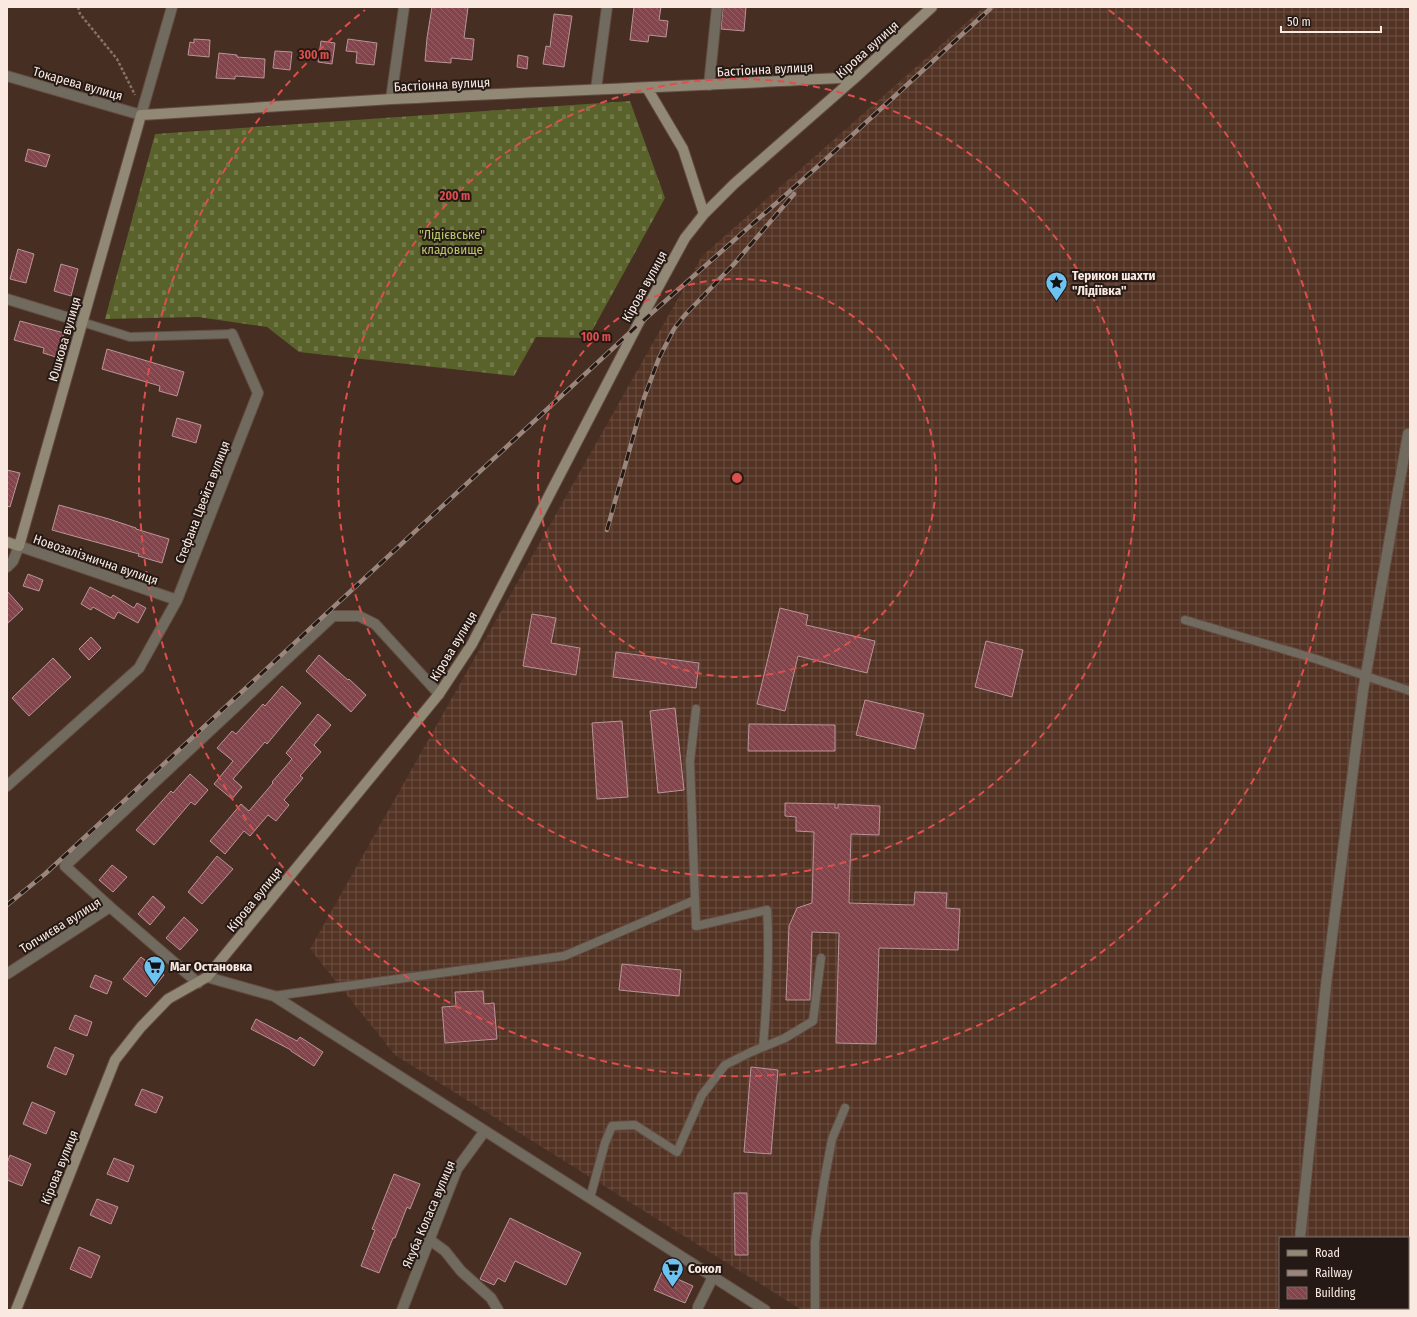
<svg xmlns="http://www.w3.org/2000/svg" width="1417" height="1317" font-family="'Fira Sans Condensed',sans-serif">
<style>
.industrial{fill:url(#industrial-grid);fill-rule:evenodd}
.cemetery{fill:url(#cemetery-stones)}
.building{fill:url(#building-back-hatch);stroke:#b89598}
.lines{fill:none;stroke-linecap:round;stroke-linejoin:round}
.service-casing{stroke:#634c41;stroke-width:10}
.minor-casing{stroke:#634c41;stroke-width:12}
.tertiary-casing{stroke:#634c41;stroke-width:12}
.secondary-casing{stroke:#634c41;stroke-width:12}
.path{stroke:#877268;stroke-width:2.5;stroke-dasharray:3 2;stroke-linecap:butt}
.service{stroke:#716a5f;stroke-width:8}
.minor{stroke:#716a5f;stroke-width:10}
.tertiary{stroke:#716a5f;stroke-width:10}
.secondary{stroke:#928876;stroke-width:10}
.rail-casing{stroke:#9a867c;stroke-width:4.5}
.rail{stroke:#241914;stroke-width:3;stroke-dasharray:9;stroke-linecap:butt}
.ring{fill:none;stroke:#dd4f4d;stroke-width:2;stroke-dasharray:7 5}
.labels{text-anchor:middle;stroke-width:4;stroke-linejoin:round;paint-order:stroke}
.street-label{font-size:13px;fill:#f9e9e1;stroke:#241914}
.park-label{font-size:13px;fill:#bac96e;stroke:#241914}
.poi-label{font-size:13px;font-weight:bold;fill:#f9e9e1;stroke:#241914;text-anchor:start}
.centre{fill:#dd4f4d;stroke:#241914;stroke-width:2}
.ring-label{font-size:12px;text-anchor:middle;font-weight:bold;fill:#dd4f4d;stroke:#241914;stroke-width:4;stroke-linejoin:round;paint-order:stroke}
</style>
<defs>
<pattern id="industrial-grid" width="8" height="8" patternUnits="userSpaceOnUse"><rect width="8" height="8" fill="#523324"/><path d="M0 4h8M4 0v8" fill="none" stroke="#6c5144"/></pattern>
<pattern id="cemetery-stones" width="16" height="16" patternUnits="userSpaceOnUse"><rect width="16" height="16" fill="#59622b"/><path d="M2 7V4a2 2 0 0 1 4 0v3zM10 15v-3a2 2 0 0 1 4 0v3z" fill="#727849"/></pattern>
<pattern id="building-back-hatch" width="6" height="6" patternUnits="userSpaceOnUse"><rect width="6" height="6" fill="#84444c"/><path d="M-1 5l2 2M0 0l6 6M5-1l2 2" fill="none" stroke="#965f66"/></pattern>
</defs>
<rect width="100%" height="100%" fill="#462e22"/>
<path class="industrial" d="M984 7H1410V1310H802L395 1055 310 949 702 256ZM1280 1238H1408V1308H1280Z"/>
<path class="cemetery" d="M630 101 665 198 588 338 536 337 514 376 299 352 267 327 198 317 105 319 155 134Z"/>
<path class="building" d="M432 7H468L464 38 474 39 472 60 451 58V63L425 61 427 38Z
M634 7H661L659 20 668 21 666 37 649 35 648 42 630 40Z
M723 7H746L744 31 721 29Z
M554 14 572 16 564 67 543 64 546 46 550 47Z
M194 39 210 40 209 57 188 55 190 42 194 43Z
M348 39 377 43 374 65 356 63 357 52 346 51Z
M321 41 335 43 332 64 318 62Z
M275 51 292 52 290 70 273 68Z
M219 53 237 55V57L265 59 264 78 235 76V79L216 78Z
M518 55 528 57 527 69 517 67Z
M28 149 50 155 46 167 25 161Z
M18 249 34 254 26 283 10 279Z
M61 264 78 269 71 296 54 291Z
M20 321 64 333 56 357 43 353 44 348 14 340Z
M107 349 184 372 177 396 159 391 160 386 102 369Z
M177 418 201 425 196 443 172 436Z
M7 470 20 473 10 507 7 506Z
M59 505 109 519 136 528V529L169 539 162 563 138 556 139 554 52 530Z
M28 574 43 580 39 591 23 586Z
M90 587 111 598 113 595 134 608 137 603 146 608 138 623 118 612 114 619 93 607 91 610 81 604Z
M7 591 23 609 7 624Z
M780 608 808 615 806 625 875 641 867 673 798 656 785 711 757 704Z
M532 614 556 618 551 643 580 648 576 675 523 666Z
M91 637 101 648 89 660 79 649Z
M986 641 1023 650 1012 697 975 687Z
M616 652 699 663 696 688 613 677Z
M319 655 348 680 349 679 366 695 351 712 306 671Z
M53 658 71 677 29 716 12 698Z
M282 686 301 703 267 744 265 742 233 779 242 787 232 799 214 784 233 761 217 748 232 731 236 734 263 704 265 706Z
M865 700 924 714 915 749 856 735Z
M675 708 684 790 658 793 650 711Z
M318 714 331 725 314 745 321 752 300 776 303 778 284 800 289 805 276 821 268 815 250 836 244 831 225 854 210 841 241 804 249 811 273 783 272 782 292 759 286 753Z
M622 721 628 797 597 799 592 723Z
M749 724 835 725V751H748Z
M190 774 208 790 195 805 191 802 154 845 136 830 171 791 173 793Z
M785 803 835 804V808H838V804L880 806 879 835 851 834 849 903 914 905 915 892 947 893 946 908 960 909 958 950 879 948 876 1044 836 1043 839 933 812 932 810 1000H786L789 926 797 908 812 903 814 832 796 831V817L785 816Z
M217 856 233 869 202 904 188 892Z
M112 865 127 877 113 892 99 880Z
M153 896 165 907 150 925 138 914Z
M184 917 198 930 180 950 166 938Z
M141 957 164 975 146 997 123 979Z
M622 964 681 970 679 996 619 990Z
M95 975 112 982 107 994 90 987Z
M483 991 484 1004 494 1003 497 1039 445 1043 442 1007 456 1006 455 992Z
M75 1015 92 1022 87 1036 69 1029Z
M256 1019 297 1041 300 1037 323 1052 314 1066 291 1051V1050L251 1029Z
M55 1047 74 1055 66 1075 47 1067Z
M751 1067 778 1070 771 1154 744 1152Z
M142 1089 163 1097 156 1113 135 1105Z
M32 1102 55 1112 46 1134 23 1124Z
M10 1155 31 1164 22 1186 7 1180V1163Z
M114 1158 134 1166 128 1182 107 1174Z
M394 1174 420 1184 410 1209 407 1207 395 1238H393L379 1273 361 1266 375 1230 372 1229Z
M734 1193H747L748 1255H735Z
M97 1199 118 1207 111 1224 90 1215Z
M510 1218 581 1253 566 1285 515 1261 505 1282 498 1278 494 1285 480 1279Z
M79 1247 100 1256 91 1278 70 1269Z
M662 1272 693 1286 685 1303 654 1290Z"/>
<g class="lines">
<defs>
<path id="service" d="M82 322 130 337 232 334
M1185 620 1316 659 1410 691
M695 900 696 926 767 910C770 956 767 1001 763 1047
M274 996 564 956 695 900 690 761 696 709
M590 1198 605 1143 612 1126 635 1125 677 1152 702 1095 725 1065 751 1052 785 1038 813 1021 821 958
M815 1310V1241L824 1182 832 1139 845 1108"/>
<path id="minor" d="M7 76 141 115 172 7
M709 85 717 7
M596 89 607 7
M391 99 404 7
M7 299 82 322
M7 567 13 561 19 546 177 600
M7 786 139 668 177 600 258 393 232 334
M110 907 65 866 333 616H359L375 624 439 694
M7 974 110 907 198 983
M1300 1238 1326 985 1363 691 1408 434H1410
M430 1240 445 1251 461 1271 491 1298 498 1310
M402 1310 457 1169 484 1132
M698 1310V1307L713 1277
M1284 1310V1308"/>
<path id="tertiary" d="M207 977 274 996 765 1310"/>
<path id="secondary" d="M647 88 683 149 704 214
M7 542 19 546 141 115C225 110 309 104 392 99 547 91 701 86 856 77
M16 1310 115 1060 141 1027 168 999 207 977 439 694 472 644 637 326 685 238 704 214 734 184 856 77 932 7"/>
</defs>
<use href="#service" class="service-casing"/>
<use href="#minor" class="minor-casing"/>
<use href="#tertiary" class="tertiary-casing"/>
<use href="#secondary" class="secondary-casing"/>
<path class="path" d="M78 7 80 14 117 59 135 95"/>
<use href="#service" class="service"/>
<use href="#minor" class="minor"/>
<use href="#tertiary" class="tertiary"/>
<use href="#secondary" class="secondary"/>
<defs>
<path id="rail" d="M607 530 644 398 659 358 674 329 684 316 734 264 794 194
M7 905 45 874 637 326 825 160 992 7"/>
</defs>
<use href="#rail" class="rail-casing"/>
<use href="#rail" class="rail"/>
</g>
<g class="ring">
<circle cx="737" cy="478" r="199"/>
<circle cx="737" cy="478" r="399"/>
<path d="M1109 10A598 598 0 1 1 365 10"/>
</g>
<defs>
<symbol id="sight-pin" viewBox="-11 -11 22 30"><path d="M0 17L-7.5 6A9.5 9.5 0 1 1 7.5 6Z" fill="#6cc3f2" stroke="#241914"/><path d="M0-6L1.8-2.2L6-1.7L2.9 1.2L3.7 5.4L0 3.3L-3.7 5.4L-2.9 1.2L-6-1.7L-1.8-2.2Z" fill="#111"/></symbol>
<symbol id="supermarket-pin" viewBox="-11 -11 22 30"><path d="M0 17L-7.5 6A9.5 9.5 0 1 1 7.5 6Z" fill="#6cc3f2" stroke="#241914"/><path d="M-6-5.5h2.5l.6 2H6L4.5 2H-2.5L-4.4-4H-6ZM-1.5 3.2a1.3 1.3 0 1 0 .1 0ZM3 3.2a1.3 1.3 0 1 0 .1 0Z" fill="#111"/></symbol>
</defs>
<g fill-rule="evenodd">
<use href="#sight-pin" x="1044" y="270" width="25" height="34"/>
<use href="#supermarket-pin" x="142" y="954" width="25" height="34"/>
<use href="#supermarket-pin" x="660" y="1256" width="25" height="34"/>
</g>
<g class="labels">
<g class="street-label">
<text transform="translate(867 49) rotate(-42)" y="5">Кірова вулиця</text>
<text transform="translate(765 69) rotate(-3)" y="5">Бастіонна вулиця</text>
<text transform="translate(78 83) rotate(16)" y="5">Токарева вулиця</text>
<text transform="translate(442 84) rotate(-3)" y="5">Бастіонна вулиця</text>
<text transform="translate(644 286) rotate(-61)" y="5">Кірова вулиця</text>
<text transform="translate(64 339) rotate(-74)" y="5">Юшкова вулиця</text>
<text transform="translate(202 502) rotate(-69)" y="5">Стефана Цвейга вулиця</text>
<text transform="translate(96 559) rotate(19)" y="5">Новозалізнична вулиця</text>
<text transform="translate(453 646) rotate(-59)" y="5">Кірова вулиця</text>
<text transform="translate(254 899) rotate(-51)" y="5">Кірова вулиця</text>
<text transform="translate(60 925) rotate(-32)" y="5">Топчиєва вулиця</text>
<text transform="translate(59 1167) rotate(-68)" y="5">Кірова вулиця</text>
<text transform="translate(428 1214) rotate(-67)" y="5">Якуба Коласа вулиця</text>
</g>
<g class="park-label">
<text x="452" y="239">"Лідієвське"<tspan x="452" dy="15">кладовище</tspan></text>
</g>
<g class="poi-label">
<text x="1072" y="280">Терикон шахти<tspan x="1072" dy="15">"Лідіївка"</tspan></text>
<text x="170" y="971">Маг Остановка</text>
<text x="688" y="1273">Сокол</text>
</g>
</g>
<circle cx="737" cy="478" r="6" class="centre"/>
<g class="ring-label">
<text x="314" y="59">300 m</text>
<text x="455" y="200">200 m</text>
<text x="596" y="341">100 m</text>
</g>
<rect width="1417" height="1317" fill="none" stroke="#f9e9e1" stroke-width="16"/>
<rect x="1279" y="1237" width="130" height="72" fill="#241914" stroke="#796c66"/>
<rect x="1287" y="1250" width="20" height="6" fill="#928876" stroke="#796c66"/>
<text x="1315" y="1257" font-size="12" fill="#f9e9e1">Road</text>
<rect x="1287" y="1270" width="20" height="6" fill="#9a867c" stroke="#796c66"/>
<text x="1315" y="1277" font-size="12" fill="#f9e9e1">Railway</text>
<rect x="1287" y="1287" width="20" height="12" fill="url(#building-back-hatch)" stroke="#796c66"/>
<text x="1315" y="1297" font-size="12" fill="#f9e9e1">Building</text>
<path d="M1281 26v6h100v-6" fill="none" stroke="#f9e9e1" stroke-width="2"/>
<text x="1287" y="26" font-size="12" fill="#f9e9e1" stroke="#241914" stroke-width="3" paint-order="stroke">50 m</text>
</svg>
